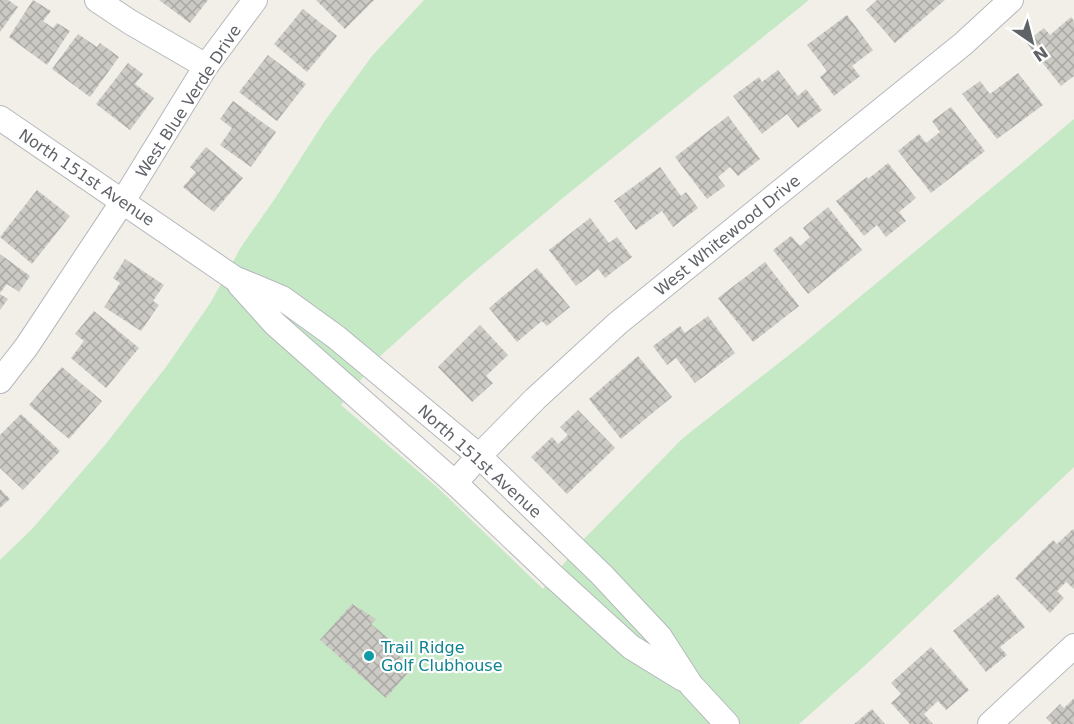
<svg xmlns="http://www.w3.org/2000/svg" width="1074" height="724" font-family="'DejaVu Sans',sans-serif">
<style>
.grass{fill:#c5e8c5}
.building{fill:url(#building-cross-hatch)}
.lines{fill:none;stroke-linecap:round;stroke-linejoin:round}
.minor-casing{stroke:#b5b8bc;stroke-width:26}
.minor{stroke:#fff;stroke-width:24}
.culture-dot{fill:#0f9aa8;stroke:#fff;stroke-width:2}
.labels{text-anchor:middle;stroke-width:4.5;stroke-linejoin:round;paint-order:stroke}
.street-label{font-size:16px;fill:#5f6368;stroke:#fff}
.culture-label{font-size:16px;fill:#0d838f;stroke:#fff;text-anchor:start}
</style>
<defs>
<pattern id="building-cross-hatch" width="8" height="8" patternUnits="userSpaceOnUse" patternTransform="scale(1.5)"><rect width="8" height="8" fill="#cccac5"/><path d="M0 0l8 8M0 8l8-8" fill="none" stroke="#a9a8a4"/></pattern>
</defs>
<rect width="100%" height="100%" fill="#f1efe8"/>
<path class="grass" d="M424 0H809L564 197 467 278 378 358 341 405 439 489 543 589 584 539 683 438 798 348 1022 163 1074 119V467L871 660 799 724H0V560L33 528 105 445 166 367 211 302 241 247 276 197 324 122 372 56Z"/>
<path class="building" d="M0 0H8L18 7 0 32Z
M33 0 51 11 43 21 53 28 57 23 70 31 47 65 9 37Z
M159 0H208L190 23Z
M316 0H374L345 29Z
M877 0H945L895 43 866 10Z
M303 9 337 36 307 72 274 44Z
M847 15 873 50 852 66 860 76 834 96 820 77 827 71 807 45Z
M1071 17 1074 21V76L1061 86 1026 42 1044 28 1050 35Z
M78 34 97 47 100 43 119 57 90 97 52 69Z
M268 55 306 84 277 121 239 92Z
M128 63 143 74 135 84 154 98 130 130 96 104Z
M778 70 798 96 806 89 822 110 798 128 787 114 762 134 733 96 759 77 762 82Z
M1018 73 1043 105 997 139 962 94 980 81 990 94Z
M233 101 276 132 251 167 220 145 232 128 220 119Z
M951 107 985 151 931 193 898 151 919 134 926 143 940 132 932 121Z
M728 116 760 159 738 176 730 167 718 177 725 186 707 199 675 157Z
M206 147 243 178 214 212 183 187 196 172 190 167Z
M888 163 916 198 899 212 906 221 886 237 877 225 864 236 836 201 867 177 868 179Z
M660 167 681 196 686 192 698 208 673 227 662 211 636 230 614 201Z
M37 190 70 216 32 264 0 237Z
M828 207 862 250 808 294 773 250 791 236 800 246 810 237 803 228Z
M590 218 609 243 617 237 632 257 605 278 598 269 576 286 549 250Z
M0 254 30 276 19 292 7 284 0 293Z
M125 259 164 285 153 301 159 305 141 331 104 307 120 283 113 278Z
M765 262 799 306 753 342 718 298Z
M537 268 570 307 547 326 542 321 517 342 489 308Z
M0 294 8 299 0 310Z
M94 311 139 348 106 388 71 358 84 341 75 334Z
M708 316 735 353 695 383 676 358 667 365 653 346 680 326 685 333Z
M480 325 508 355 486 376 493 383 472 402 438 367Z
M638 356 672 397 621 439 589 399Z
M62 367 102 401 69 439 29 405Z
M578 410 615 448 567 494 531 457 552 437 558 444 568 435 560 427Z
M21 414 60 451 23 490 0 468V435Z
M0 489 10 499 0 508Z
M1073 529 1074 530V589L1066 582 1057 591 1064 598 1050 613 1015 578 1053 540 1057 544Z
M998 594 1025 627 1000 647 1007 655 986 672 953 631Z
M352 604 376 619 371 624 390 640 386 645 413 667 386 698 320 640Z
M931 647 969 690 946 710 938 701 924 714 933 724H910L891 703 901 694 891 683Z
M1074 698V724H1052L1046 718 1060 704 1064 708Z
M872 709 885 724H854Z"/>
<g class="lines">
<defs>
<path id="minor" d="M97 0 130 22 206 66
M0 118 234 278 282 298 336 337 479 456 602 575 660 637 691 685 727 724
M239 284 275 324 455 483 553 576 631 647 683 679
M0 381 27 346 123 201 206 66 255 0
M455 483 479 456 535 399 618 323 963 44 1011 0
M990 724 1074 646"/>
</defs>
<use href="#minor" class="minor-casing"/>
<use href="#minor" class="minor"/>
</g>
<circle class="culture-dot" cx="369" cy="656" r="6"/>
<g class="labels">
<g class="street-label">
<text transform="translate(188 101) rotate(-57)" y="6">West Blue Verde Drive</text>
<text transform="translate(87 177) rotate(34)" y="6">North 151st Avenue</text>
<text transform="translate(727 235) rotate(-39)" y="6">West Whitewood Drive</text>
<text transform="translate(480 461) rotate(42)" y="6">North 151st Avenue</text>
</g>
<g class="culture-label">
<text x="381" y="653">Trail Ridge<tspan x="381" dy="18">Golf Clubhouse</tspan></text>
</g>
</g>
<g transform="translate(1032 42) rotate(145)" stroke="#ffffff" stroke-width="4.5" paint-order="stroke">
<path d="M0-4.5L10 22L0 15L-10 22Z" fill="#5f6368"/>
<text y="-9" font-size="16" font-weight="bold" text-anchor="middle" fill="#5f6368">N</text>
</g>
</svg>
